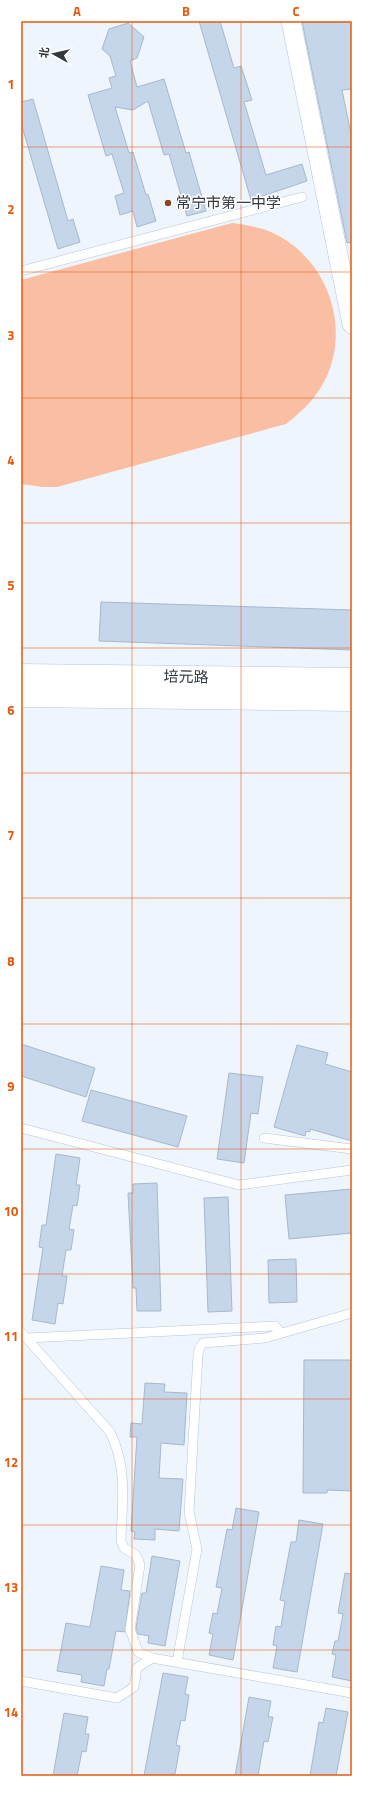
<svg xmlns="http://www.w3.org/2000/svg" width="373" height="1797" font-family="'Titillium Web','Noto Sans SC',sans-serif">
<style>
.green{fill:#fabea3}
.building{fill:#c5d6ea;stroke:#a7b8cb}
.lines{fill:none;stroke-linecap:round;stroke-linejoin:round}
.service-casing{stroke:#b6c7db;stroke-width:10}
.minor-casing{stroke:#b6c7db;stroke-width:20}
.secondary-casing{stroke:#b6c7db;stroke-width:23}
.service{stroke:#fff;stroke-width:9}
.minor{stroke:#fff;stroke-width:19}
.secondary{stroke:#fff;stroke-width:22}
.grid{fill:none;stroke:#e8590c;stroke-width:1;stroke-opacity:0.55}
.poi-dot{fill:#8c4621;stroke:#fff;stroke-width:1.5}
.labels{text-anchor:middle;stroke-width:3;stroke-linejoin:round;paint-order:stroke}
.poi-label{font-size:15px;fill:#313840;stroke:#fff;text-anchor:start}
.street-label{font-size:15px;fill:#313840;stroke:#fff}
.neatline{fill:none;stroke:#e8590c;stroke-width:1.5}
.grid-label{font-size:13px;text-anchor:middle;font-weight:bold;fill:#e8590c}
</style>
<rect width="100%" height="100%" fill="#eef5fd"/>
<path class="green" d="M232 223C246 225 260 227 273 233 326 258 350 323 327 376 318 396 303 411 286 424L57 487H42L21 484V280Z"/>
<path class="building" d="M199 21H220L234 68 241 66 252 100 244 102 266 175 302 164 307 181 251 200Z
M302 21H352V89L342 90 352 139V242L347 243Z
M128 23 144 37 137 58 130 61 137 87 164 79 186 153 189 152 206 211 187 216 169 154 164 155 148 101 133 110 115 107 129 153 133 152 146 195 148 194 156 221 137 227 133 211 120 215 115 196 124 193 112 154 106 156 88 95 112 88 109 78 116 76 110 56 102 49 109 29Z
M33 99 68 221 73 219 80 242 58 249 21 123V102Z
M101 602 352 610V650L99 641Z
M21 1044 95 1068 86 1097 21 1076Z
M297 1045 328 1053 325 1064 352 1072V1141L310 1129V1132L306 1131 305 1136 274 1127Z
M229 1073 263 1077 258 1114 251 1113 244 1163 217 1159Z
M91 1090 187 1116 178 1147 82 1121Z
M56 1154 80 1158 76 1185H80L77 1206 73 1205 69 1229 74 1230 71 1250H66L62 1276H67L63 1304 58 1303 55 1324 32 1320 43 1248 39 1247 42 1225H46Z
M157 1183 161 1311H137L136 1288H133L128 1193H133V1184Z
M352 1189V1233L289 1239 285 1195Z
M228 1197 232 1311 208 1312 204 1198Z
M296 1259 297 1302 269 1303 268 1260Z
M304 1360H352V1491L327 1490V1493H303Z
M145 1383 165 1384 164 1392 187 1393 184 1445 161 1443 159 1478 183 1479 179 1531 155 1529V1540L134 1539 135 1532 131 1531 137 1437H130L131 1423 142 1424Z
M236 1508 259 1512 233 1660 209 1655 213 1634 209 1633 213 1613 217 1614 222 1588 216 1587 227 1529 232 1530Z
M299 1520 323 1524 297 1672 273 1668 277 1646 273 1645 276 1626 281 1627 285 1601 280 1600 291 1542H296Z
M152 1556 180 1561 165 1646 148 1643 149 1636 138 1634 136 1628 142 1593H146Z
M101 1566 124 1570 121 1590 130 1591 125 1632 116 1631 109 1669H107L104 1686 81 1682 82 1675 57 1671 66 1623 90 1627Z
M345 1573 352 1574V1681L332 1677 336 1655 332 1654 335 1641H338L343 1614 338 1613Z
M163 1673 188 1677 185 1694 189 1695 185 1721 181 1720 176 1745 180 1746 175 1774H171V1776H144Z
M249 1697 271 1701 268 1717H273L268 1742 264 1741 258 1776H235Z
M326 1708 348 1712 336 1776H310L319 1722 323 1723Z
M64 1713 88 1717 85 1734H89L86 1752 82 1751 77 1776H53Z"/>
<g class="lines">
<defs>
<path id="service" d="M21 271 302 197
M21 1128 239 1185 352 1170
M264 1138 352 1149
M21 1332 110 1432C128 1468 122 1502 121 1541L124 1548 136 1555 140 1565 130 1629 138 1652 152 1658
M27 1338 275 1326 278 1329 277 1334
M177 1662 197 1549 189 1512 198 1354 200 1347 203 1343 265 1338 352 1313
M21 1681 117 1698 134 1687 137 1668 152 1658 352 1693"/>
<path id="minor" d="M291 21 352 324"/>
<path id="secondary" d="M21 675 352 679
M21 696 352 700"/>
</defs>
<use href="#service" class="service-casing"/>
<use href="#minor" class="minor-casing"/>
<use href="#secondary" class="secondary-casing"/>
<use href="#service" class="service"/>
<use href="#minor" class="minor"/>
<use href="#secondary" class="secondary"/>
</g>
<path class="grid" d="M132 21V1776M241 21V1776M21 147H352M21 272H352M21 398H352M21 523H352M21 648H352M21 773H352M21 898H352M21 1024H352M21 1149H352M21 1274H352M21 1399H352M21 1525H352M21 1650H352"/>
<circle class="poi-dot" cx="168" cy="203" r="4"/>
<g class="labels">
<g class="poi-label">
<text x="176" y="208">常宁市第一中学</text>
</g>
<g class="street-label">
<text transform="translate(186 677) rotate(1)" y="5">培元路</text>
</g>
</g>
<rect width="373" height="1797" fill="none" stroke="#ffffff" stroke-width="44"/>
<g transform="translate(54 54) rotate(278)" stroke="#ffffff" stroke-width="3" paint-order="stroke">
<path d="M0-3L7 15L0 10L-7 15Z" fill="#313840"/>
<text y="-6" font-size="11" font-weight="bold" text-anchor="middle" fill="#313840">北</text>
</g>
<rect x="22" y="22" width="329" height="1753" class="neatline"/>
<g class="grid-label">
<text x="77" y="16">A</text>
<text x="186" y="16">B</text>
<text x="296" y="16">C</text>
<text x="11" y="89">1</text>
<text x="11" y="214">2</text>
<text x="11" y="340">3</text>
<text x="11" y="465">4</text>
<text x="11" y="590">5</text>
<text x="11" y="715">6</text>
<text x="11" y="840">7</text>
<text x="11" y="966">8</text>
<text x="11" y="1091">9</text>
<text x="11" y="1216">10</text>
<text x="11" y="1341">11</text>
<text x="11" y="1467">12</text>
<text x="11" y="1592">13</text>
<text x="11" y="1717">14</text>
</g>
</svg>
